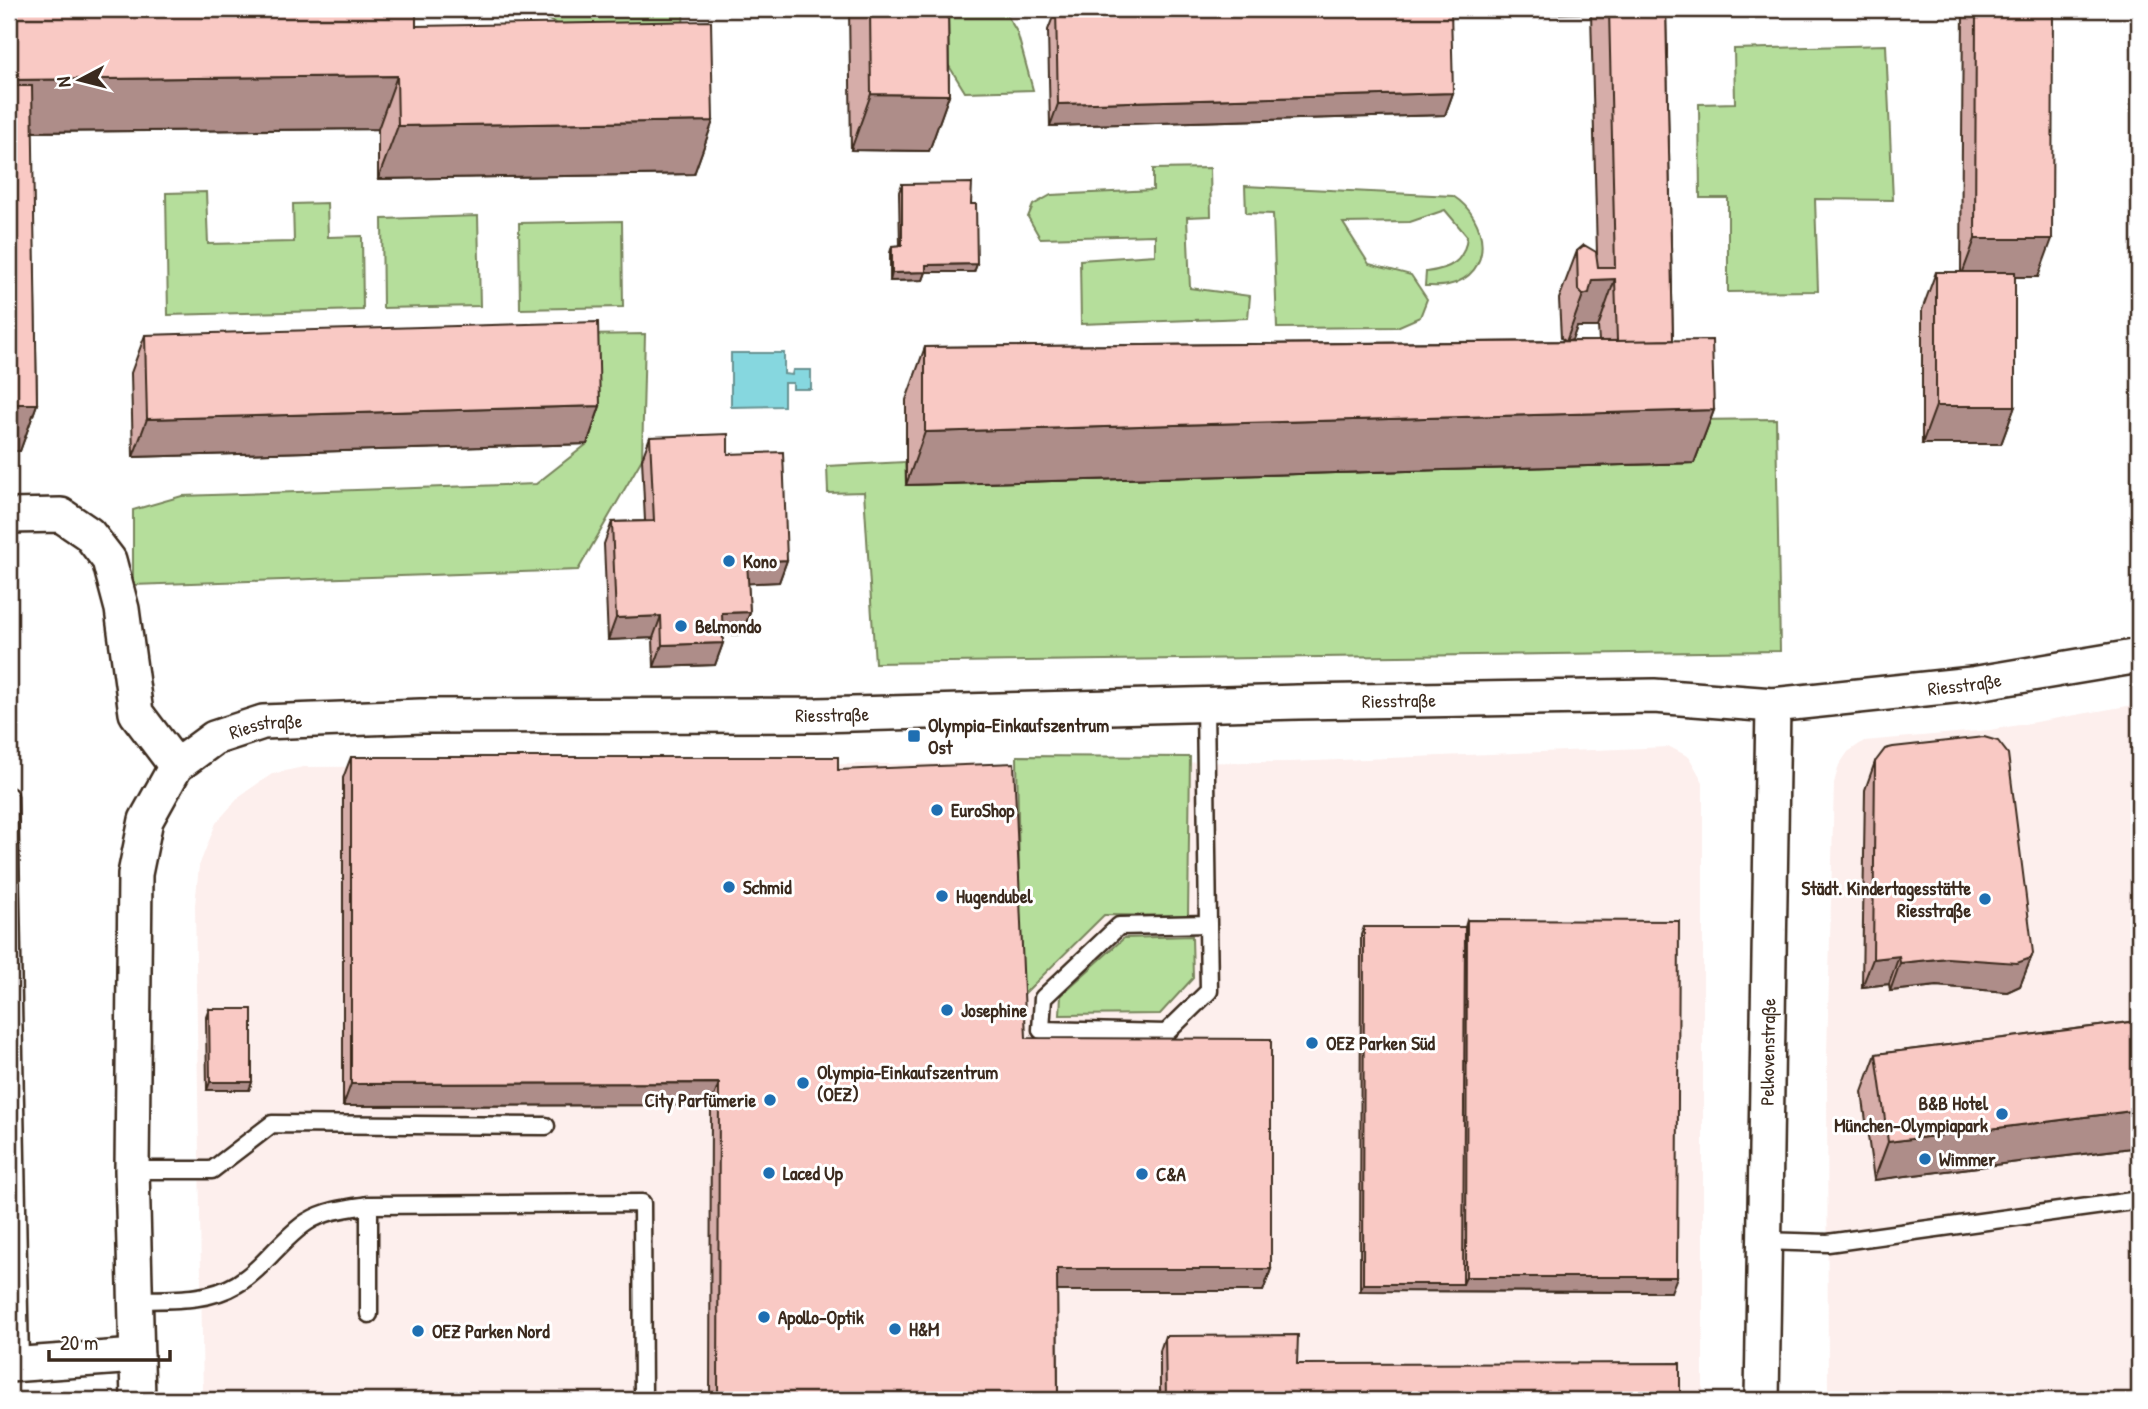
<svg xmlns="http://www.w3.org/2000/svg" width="2148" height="1409" font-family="'Patrick Hand',sans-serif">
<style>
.built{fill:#fdefed}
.green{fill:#b5de9b;stroke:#78845c;stroke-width:2}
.water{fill:#86d7df;stroke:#689292;stroke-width:2}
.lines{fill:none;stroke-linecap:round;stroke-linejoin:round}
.service-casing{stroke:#3b2a1e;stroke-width:21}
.minor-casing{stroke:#3b2a1e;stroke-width:38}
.service{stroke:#fff;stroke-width:16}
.minor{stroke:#fff;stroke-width:33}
.wall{fill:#d6ada9;stroke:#3b2a1e;stroke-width:2;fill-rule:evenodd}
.shaded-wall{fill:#ae8d89;stroke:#3b2a1e;stroke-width:2}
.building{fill:#f9c9c4;stroke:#3b2a1e;stroke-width:2}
.poi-dot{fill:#1f6fb2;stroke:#fff;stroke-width:2.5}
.labels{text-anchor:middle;stroke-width:6;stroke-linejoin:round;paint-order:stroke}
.poi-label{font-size:19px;font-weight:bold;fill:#3b2a1e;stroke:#fff;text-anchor:start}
.street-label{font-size:19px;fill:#3b2a1e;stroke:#fff}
</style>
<rect width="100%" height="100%" fill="#fff"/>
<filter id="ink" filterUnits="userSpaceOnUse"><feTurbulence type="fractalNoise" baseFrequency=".0143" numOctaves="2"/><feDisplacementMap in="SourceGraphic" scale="14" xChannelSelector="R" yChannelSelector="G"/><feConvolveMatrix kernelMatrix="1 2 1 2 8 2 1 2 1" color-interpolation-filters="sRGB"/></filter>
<g filter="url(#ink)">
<path class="built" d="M2139 704V1400H1828L1827 1055 1834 783 1839 765 1848 752 1864 741 1990 730Z
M1670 747 1689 757 1703 782V1400H203L195 905 199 866 216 823 241 795 272 774 303 767 1290 762Z"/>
<path class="green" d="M525 9H683L684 41 562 26Z
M940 9H1008L1005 12 1017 32 1033 90 965 92 941 53Z
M1886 45 1893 200 1815 199 1818 291 1728 292V198H1700L1699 104 1735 103 1734 49Z
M1210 168 1211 216 1187 217 1190 288 1250 296 1248 318 1081 324 1080 260 1155 255V235L1040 238 1028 217 1033 205 1051 195 1153 190V169Z
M1245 186 1453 196C1488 218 1496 274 1448 285 1441 287 1432 286 1425 286L1426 272C1450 269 1465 262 1467 236L1445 210 1410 222 1343 223 1369 264 1411 275 1427 299 1420 317 1397 327 1277 328 1273 214 1246 213Z
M206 192 208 244 294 242 293 204 327 203 328 237 362 236 363 310 168 315 166 193Z
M478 216 480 306 383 308 382 219Z
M622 221 623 307 520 309 519 223Z
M645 334 642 459 578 570 133 585V510L182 496 536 484 587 444 583 335Z
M1776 419 1780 651 875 663 864 492 828 493 827 466 905 462 906 485 1694 463 1693 420Z
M1017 756 1190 757 1188 916 1104 915 1021 997Z
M1192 936 1193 978 1160 1014 1060 1015 1061 995 1124 938Z"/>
<path class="water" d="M731 353H784V374L792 375 793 370H811V389H793V383H784V406L731 407Z"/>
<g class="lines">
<defs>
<path id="service" d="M1205 704 1208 924 1119 926 1043 998 1041 1030 1166 1033 1209 991 1208 924
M9 796 20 1363
M132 1170H212L272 1124 546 1126
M1764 1241 1828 1243 2139 1200
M136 1300C170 1299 207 1302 237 1284 264 1268 281 1239 307 1222 326 1210 348 1208 369 1205L642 1203 643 1400
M369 1314V1205"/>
<g id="minor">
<path d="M9 516 61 515 89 534 109 560 122 609 136 713 176 766"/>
<path d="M9 1365 137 1356"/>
<path id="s1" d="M138 1400 132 1170 135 874 146 820 176 766 214 738 263 722 421 716 817 715 1298 702 1654 696 1773 705 1972 684 2139 656"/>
<path id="s2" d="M1762 1400 1773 705"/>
</g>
</defs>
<use href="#service" class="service-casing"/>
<use href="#minor" class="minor-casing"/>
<use href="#service" class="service"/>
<use href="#minor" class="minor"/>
</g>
<path class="wall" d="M9 9 416 26 713 121 694 174 378 179V129L32 132 37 404 20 451H9Z
M849 9H948L949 95 929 151 851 150Z
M1056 9 1453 93 1445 115 1050 126 1048 30Z
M1549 9H1666L1673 340 1714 410 1694 463 906 485V400L925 347 1565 341 1561 338 1559 299 1577 251 1597 254 1591 12 1549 14ZM1577 327H1598L1599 341H1569L1572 340Z
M1963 9H2053L2038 277H2015V406L2001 444H1922V310L1936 272H1961Z
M902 184 971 204 977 264 974 272H926L923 280 890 281V253L892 246H900L899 192Z
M145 335 600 406 587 444 133 457 131 373Z
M650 437 728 454 787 560 779 582 748 583 750 612 742 634 723 635V643L715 665 654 667 653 638 608 640 604 544 612 522 645 521 642 459Z
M351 757 838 770 1026 1038 1271 1269 1263 1291H1057L1058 1400H710L711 1105 343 1106V778Z
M1875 762 2033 953 2020 986 2007 992 1937 986 1890 991 1889 984 1862 987 1865 790Z
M1467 920 1671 1292 1360 1291 1361 935 1364 927H1465Z
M209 1009 252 1082 249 1090H207L206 1017Z
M2139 1021V1147L1874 1180 1862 1092 1876 1054Z
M2139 1221V1271L2135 1233Z
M1165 1336 1297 1364 1680 1400H1160V1351Z"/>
<path class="shaded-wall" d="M1551 9H1592L1591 13 1549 14Z
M397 76 378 129 9 132V80Z
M1453 93 1445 115 1050 126 1058 104Z
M871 94 949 95 929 151 851 150Z
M713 121 694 174 378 179 398 126Z
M1975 239H2052L2038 277H1961Z
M977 264 974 272H923L926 265Z
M926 272 923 280 890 281 892 273Z
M1615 279 1598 327H1577L1572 340 1566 342 1583 295 1592 280Z
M9 404H37L20 451H9Z
M600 406 587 444 133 457 147 419Z
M1936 406H2015L2001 444H1922Z
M1714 410 1694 463 906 485 925 432Z
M787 560 779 582 739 584 747 562Z
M750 612 742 634 714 635 722 613Z
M661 616 653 638 608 640 616 618Z
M723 643 715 665 654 667 662 645Z
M2033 953 2020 986 2007 992 1937 986 1890 991 1900 963 1947 958Z
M1899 956 1889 984 1862 987 1873 959Z
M210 1082H252L249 1090H207Z
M719 1083 711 1105 343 1106 351 1084Z
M2139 1110V1147L1874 1180 1888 1142Z
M1057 1269H1271L1263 1291H1049Z
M1466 1277H1677L1671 1292 1360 1291 1363 1284H1463Z"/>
<path class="building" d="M9 9H416V26L711 21 713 121 398 126 397 76 9 80Z
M870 9H948L949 95 871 94Z
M1056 9H1451L1453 93 1058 104Z
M1609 9H1666L1673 340 1617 341 1615 279 1592 280 1589 293 1583 295 1578 290 1577 251 1584 245 1596 252 1598 267H1615Z
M1976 9H2053L2052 239H1975Z
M9 86H32L37 404H9Z
M972 183 971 204H976L977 264 926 265V272L892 273V246L902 245V184Z
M1936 272H2015V406H1936Z
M598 322 600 406 147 419 145 335Z
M1712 340 1714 410 925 432V347Z
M728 434V454L783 452 787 560 747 562 750 612 722 613 723 643 662 645 661 616 616 618 612 522 654 521 650 437Z
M1984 737 1998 741 2008 754 2033 953 2031 958 2017 963 1947 958 1900 963 1899 956 1873 959 1875 762 1885 749 1893 747Z
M351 757H838V770L1014 763 1026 1038 1271 1039V1269H1057L1058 1400H718L719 1083 351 1084Z
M1467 920 1679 921 1677 1277H1466Z
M1364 927H1465L1463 1284H1363Z
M209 1009H252V1082H210Z
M2139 1021V1110L1888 1142 1876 1054Z
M1298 1335 1297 1364 1680 1363V1400H1166L1165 1336Z"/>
</g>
<g class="poi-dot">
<circle cx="729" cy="561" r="7"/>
<circle cx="681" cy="626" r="7"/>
<rect x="907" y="729" width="14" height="14" rx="3.5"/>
<circle cx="937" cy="810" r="7"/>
<circle cx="729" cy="887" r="7"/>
<circle cx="942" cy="896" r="7"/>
<circle cx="1985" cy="899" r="7"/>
<circle cx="947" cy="1010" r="7"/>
<circle cx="1312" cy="1043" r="7"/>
<circle cx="803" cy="1083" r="7"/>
<circle cx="770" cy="1100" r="7"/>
<circle cx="2002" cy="1114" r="7"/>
<circle cx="1925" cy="1159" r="7"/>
<circle cx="769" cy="1173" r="7"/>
<circle cx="1142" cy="1174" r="7"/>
<circle cx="764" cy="1317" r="7"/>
<circle cx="895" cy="1329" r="7"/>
<circle cx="418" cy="1331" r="7"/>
</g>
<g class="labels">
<g class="poi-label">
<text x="743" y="568">Kono</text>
<text x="695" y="633">Belmondo</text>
<text x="928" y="732">Olympia-Einkaufszentrum<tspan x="928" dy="22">Ost</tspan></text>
<text x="951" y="817">EuroShop</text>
<text x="743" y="894">Schmid</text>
<text x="1971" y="895" text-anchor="end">Städt. Kindertagesstätte<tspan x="1971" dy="22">Riesstraße</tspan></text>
<text x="956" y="903">Hugendubel</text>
<text x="961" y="1017">Josephine</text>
<text x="1326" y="1050">OEZ Parken Süd</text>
<text x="817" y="1079">Olympia-Einkaufszentrum<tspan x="817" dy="22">(OEZ)</tspan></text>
<text x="756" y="1107" text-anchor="end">City Parfümerie</text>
<text x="1988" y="1110" text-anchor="end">B&amp;B Hotel<tspan x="1988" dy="22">München-Olympiapark</tspan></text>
<text x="1939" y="1166">Wimmer</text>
<text x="783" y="1180">Laced Up</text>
<text x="1156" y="1181">C&amp;A</text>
<text x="778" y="1324">Apollo-Optik</text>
<text x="909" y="1336">H&amp;M</text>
<text x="432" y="1338">OEZ Parken Nord</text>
</g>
<g class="street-label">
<text dy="7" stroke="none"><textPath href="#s1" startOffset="2445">Riesstraße</textPath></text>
<text dy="7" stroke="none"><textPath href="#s1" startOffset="1878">Riesstraße</textPath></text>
<text dy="7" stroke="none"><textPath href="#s1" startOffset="1311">Riesstraße</textPath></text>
<text dy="7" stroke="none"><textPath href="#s1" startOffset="744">Riesstraße</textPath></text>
<text dy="7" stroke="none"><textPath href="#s2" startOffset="348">Pelkovenstraße</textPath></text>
</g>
</g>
<rect width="2148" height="1409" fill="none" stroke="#fff" stroke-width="35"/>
<rect x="18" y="18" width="2113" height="1374" fill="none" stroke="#3b2a1e" stroke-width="2.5" filter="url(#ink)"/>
<g transform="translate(80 80) rotate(263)" stroke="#ffffff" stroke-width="5" paint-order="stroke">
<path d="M0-5L12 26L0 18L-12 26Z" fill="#3b2a1e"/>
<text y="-10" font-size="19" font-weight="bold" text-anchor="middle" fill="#3b2a1e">N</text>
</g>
<path d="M49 1350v10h121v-10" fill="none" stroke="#3b2a1e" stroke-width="3.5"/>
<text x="60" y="1350" font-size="21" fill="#3b2a1e" stroke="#ffffff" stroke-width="5" paint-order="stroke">20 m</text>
</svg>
